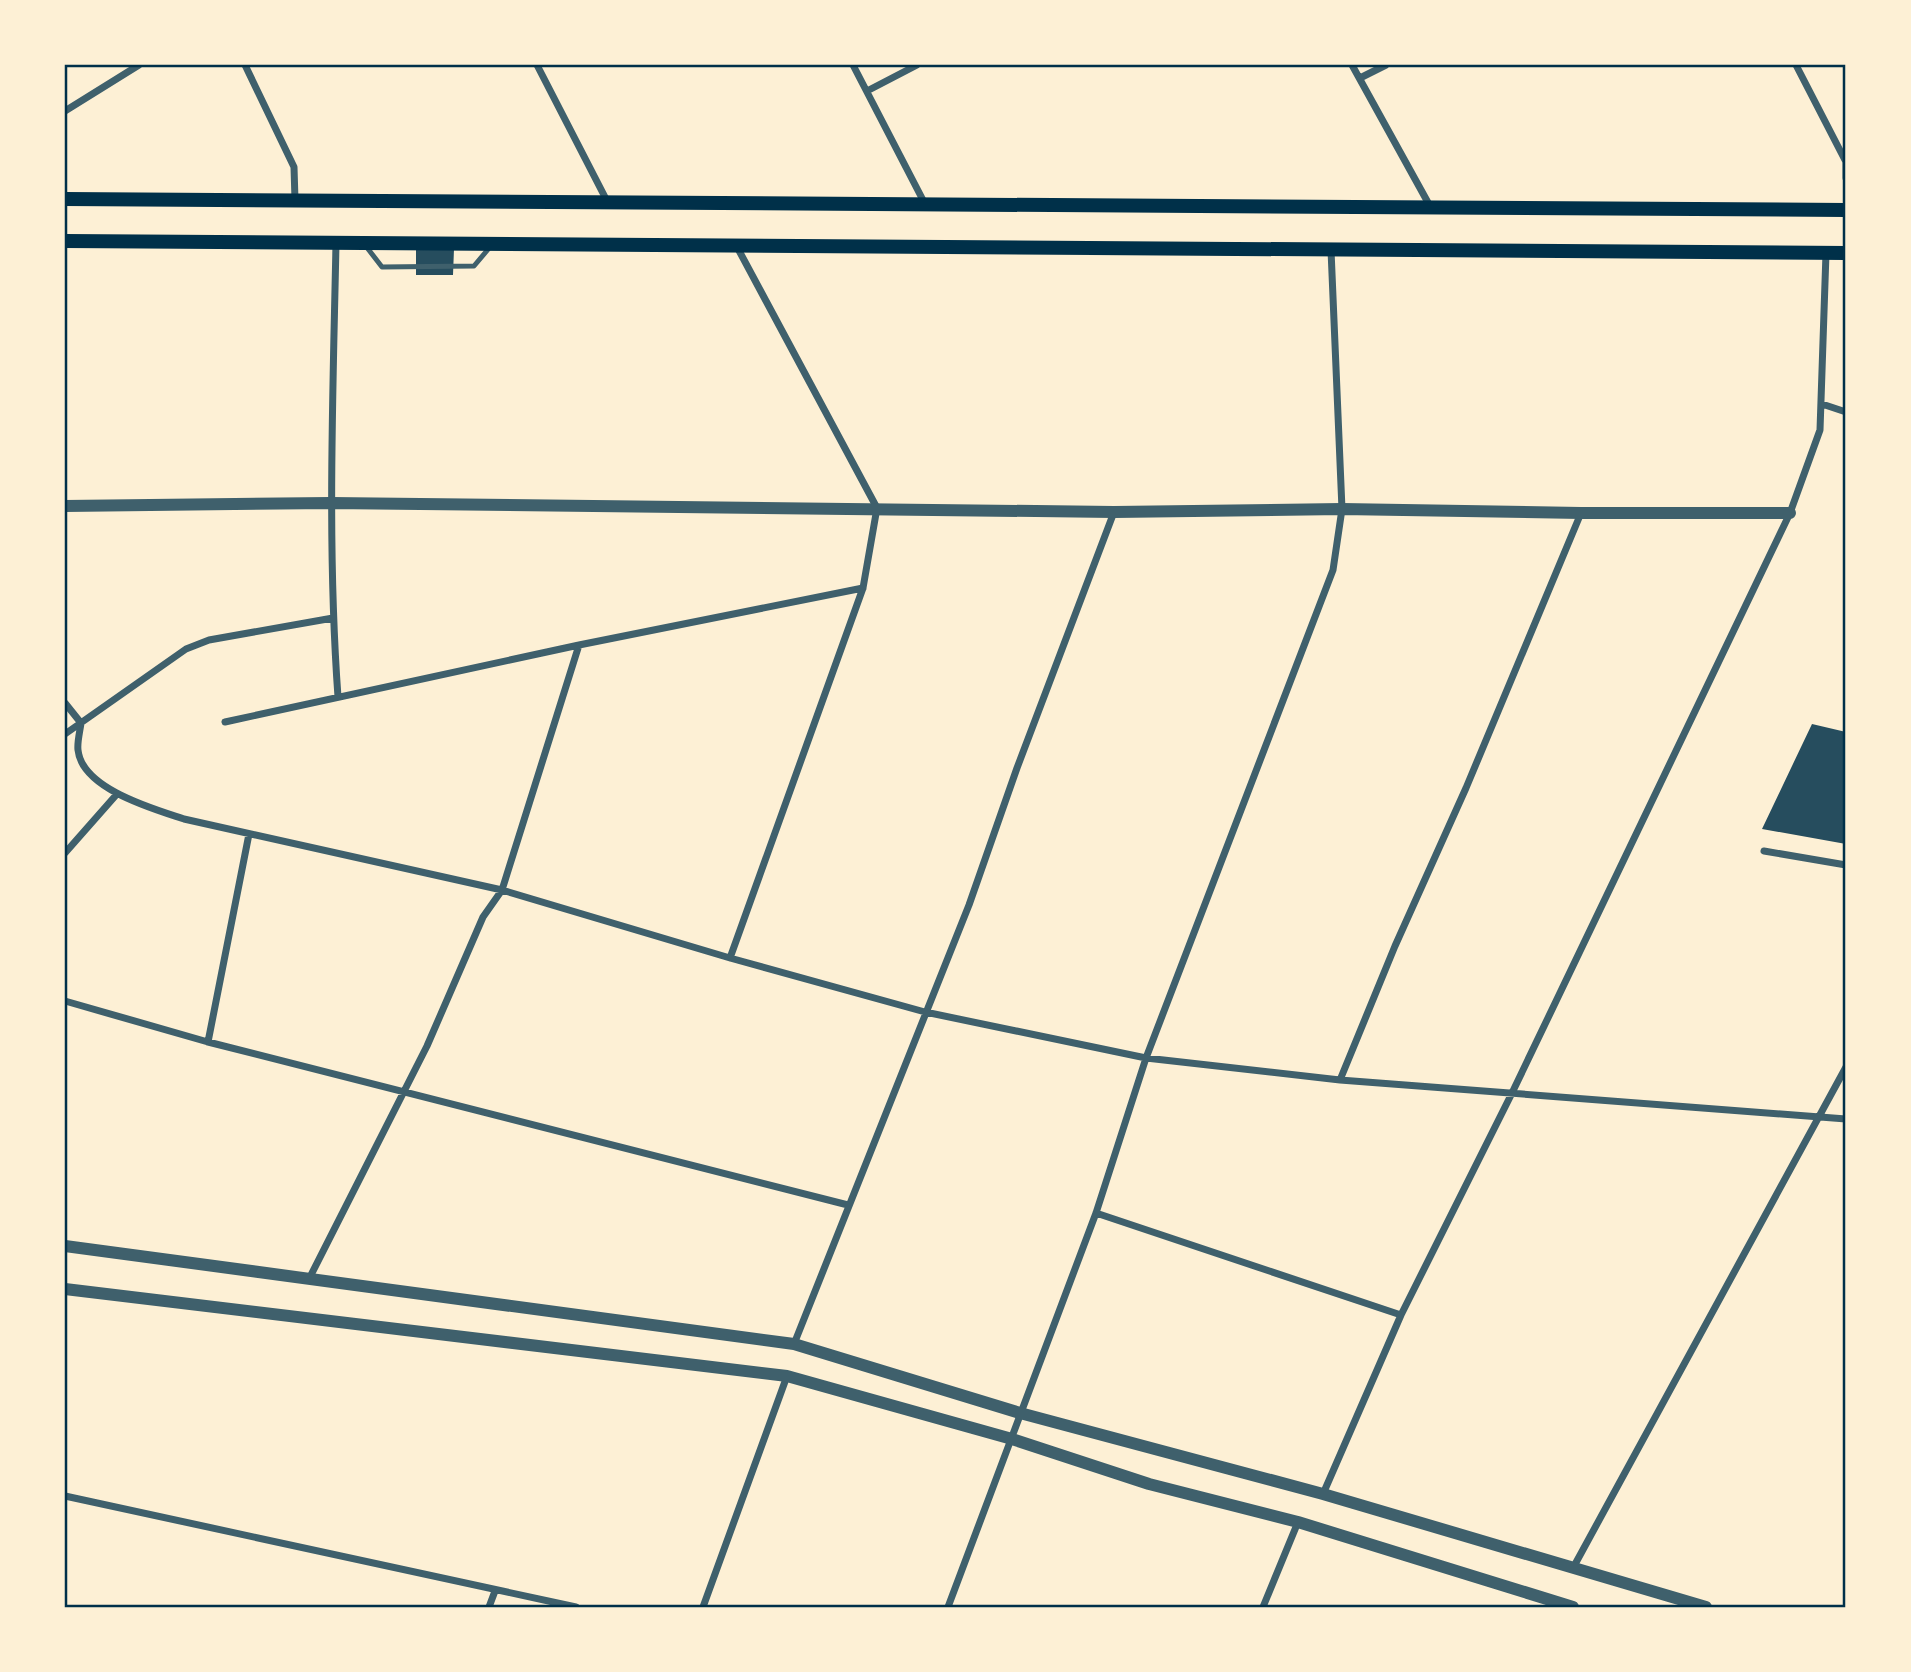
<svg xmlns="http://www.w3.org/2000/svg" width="1911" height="1672" font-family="Manrope,sans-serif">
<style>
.building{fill:#264d5e}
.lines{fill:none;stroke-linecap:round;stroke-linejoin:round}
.service{stroke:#3f606c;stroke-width:5}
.minor{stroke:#3f606c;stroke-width:7}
.tertiary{stroke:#3f606c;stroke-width:12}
.secondary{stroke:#003049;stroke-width:14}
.neatline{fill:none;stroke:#003049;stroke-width:2.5}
</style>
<rect width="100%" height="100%" fill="#fdf0d5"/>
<path class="building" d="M416 249H454L453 275H416Z
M1812 724 1846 732V844L1762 829Z"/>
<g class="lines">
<path class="service" d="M365 245 382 267 474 266 490 247"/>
<path class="minor" d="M245 65 294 167 295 200
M537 65 607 201
M853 65 925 204
M1352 65 1431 208
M1796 65 1846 162V178
M1360 78 1386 65
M867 91 917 65
M65 111 139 65
M336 243C333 394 327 545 338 697
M1822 404 1846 412
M65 703 81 723C80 731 77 742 78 750 82 789 154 809 184 819L502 890 730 958 925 1012 1146 1058 1340 1080 1846 1119
M225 722 579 645 863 588
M65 734 186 649 209 640 333 618
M1764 851 1846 865
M65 853 117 794
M730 958 863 588 877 508 736 245
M65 1001 208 1042 848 1205
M208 1042 249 834
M1340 1080 1395 946 1466 788 1581 513
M1096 1213 1401 1315
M310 1277 427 1046 483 917 502 890 579 645
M794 1344 969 905 1017 768 1114 512
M1323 1494 1401 1315 1512 1093 1790 513 1820 430 1826 253
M65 1496 576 1607
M1573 1568 1846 1067
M489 1607 495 1591
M703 1607 787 1376
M948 1607 1096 1213 1146 1058 1333 570 1342 509 1331 250
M1263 1607 1298 1522"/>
<path class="tertiary" d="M65 506 331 503 1114 512 1342 509 1581 513H1790
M65 1246 794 1344 1020 1413 1323 1494 1706 1607
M65 1289 787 1376 1012 1439 1149 1484 1298 1522 1573 1607"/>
<path class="secondary" d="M65 199 1846 210
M65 241 1846 253"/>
</g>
<rect width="1911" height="1672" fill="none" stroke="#fdf0d5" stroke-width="133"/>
<rect x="66" y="66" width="1778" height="1540" class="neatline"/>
</svg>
